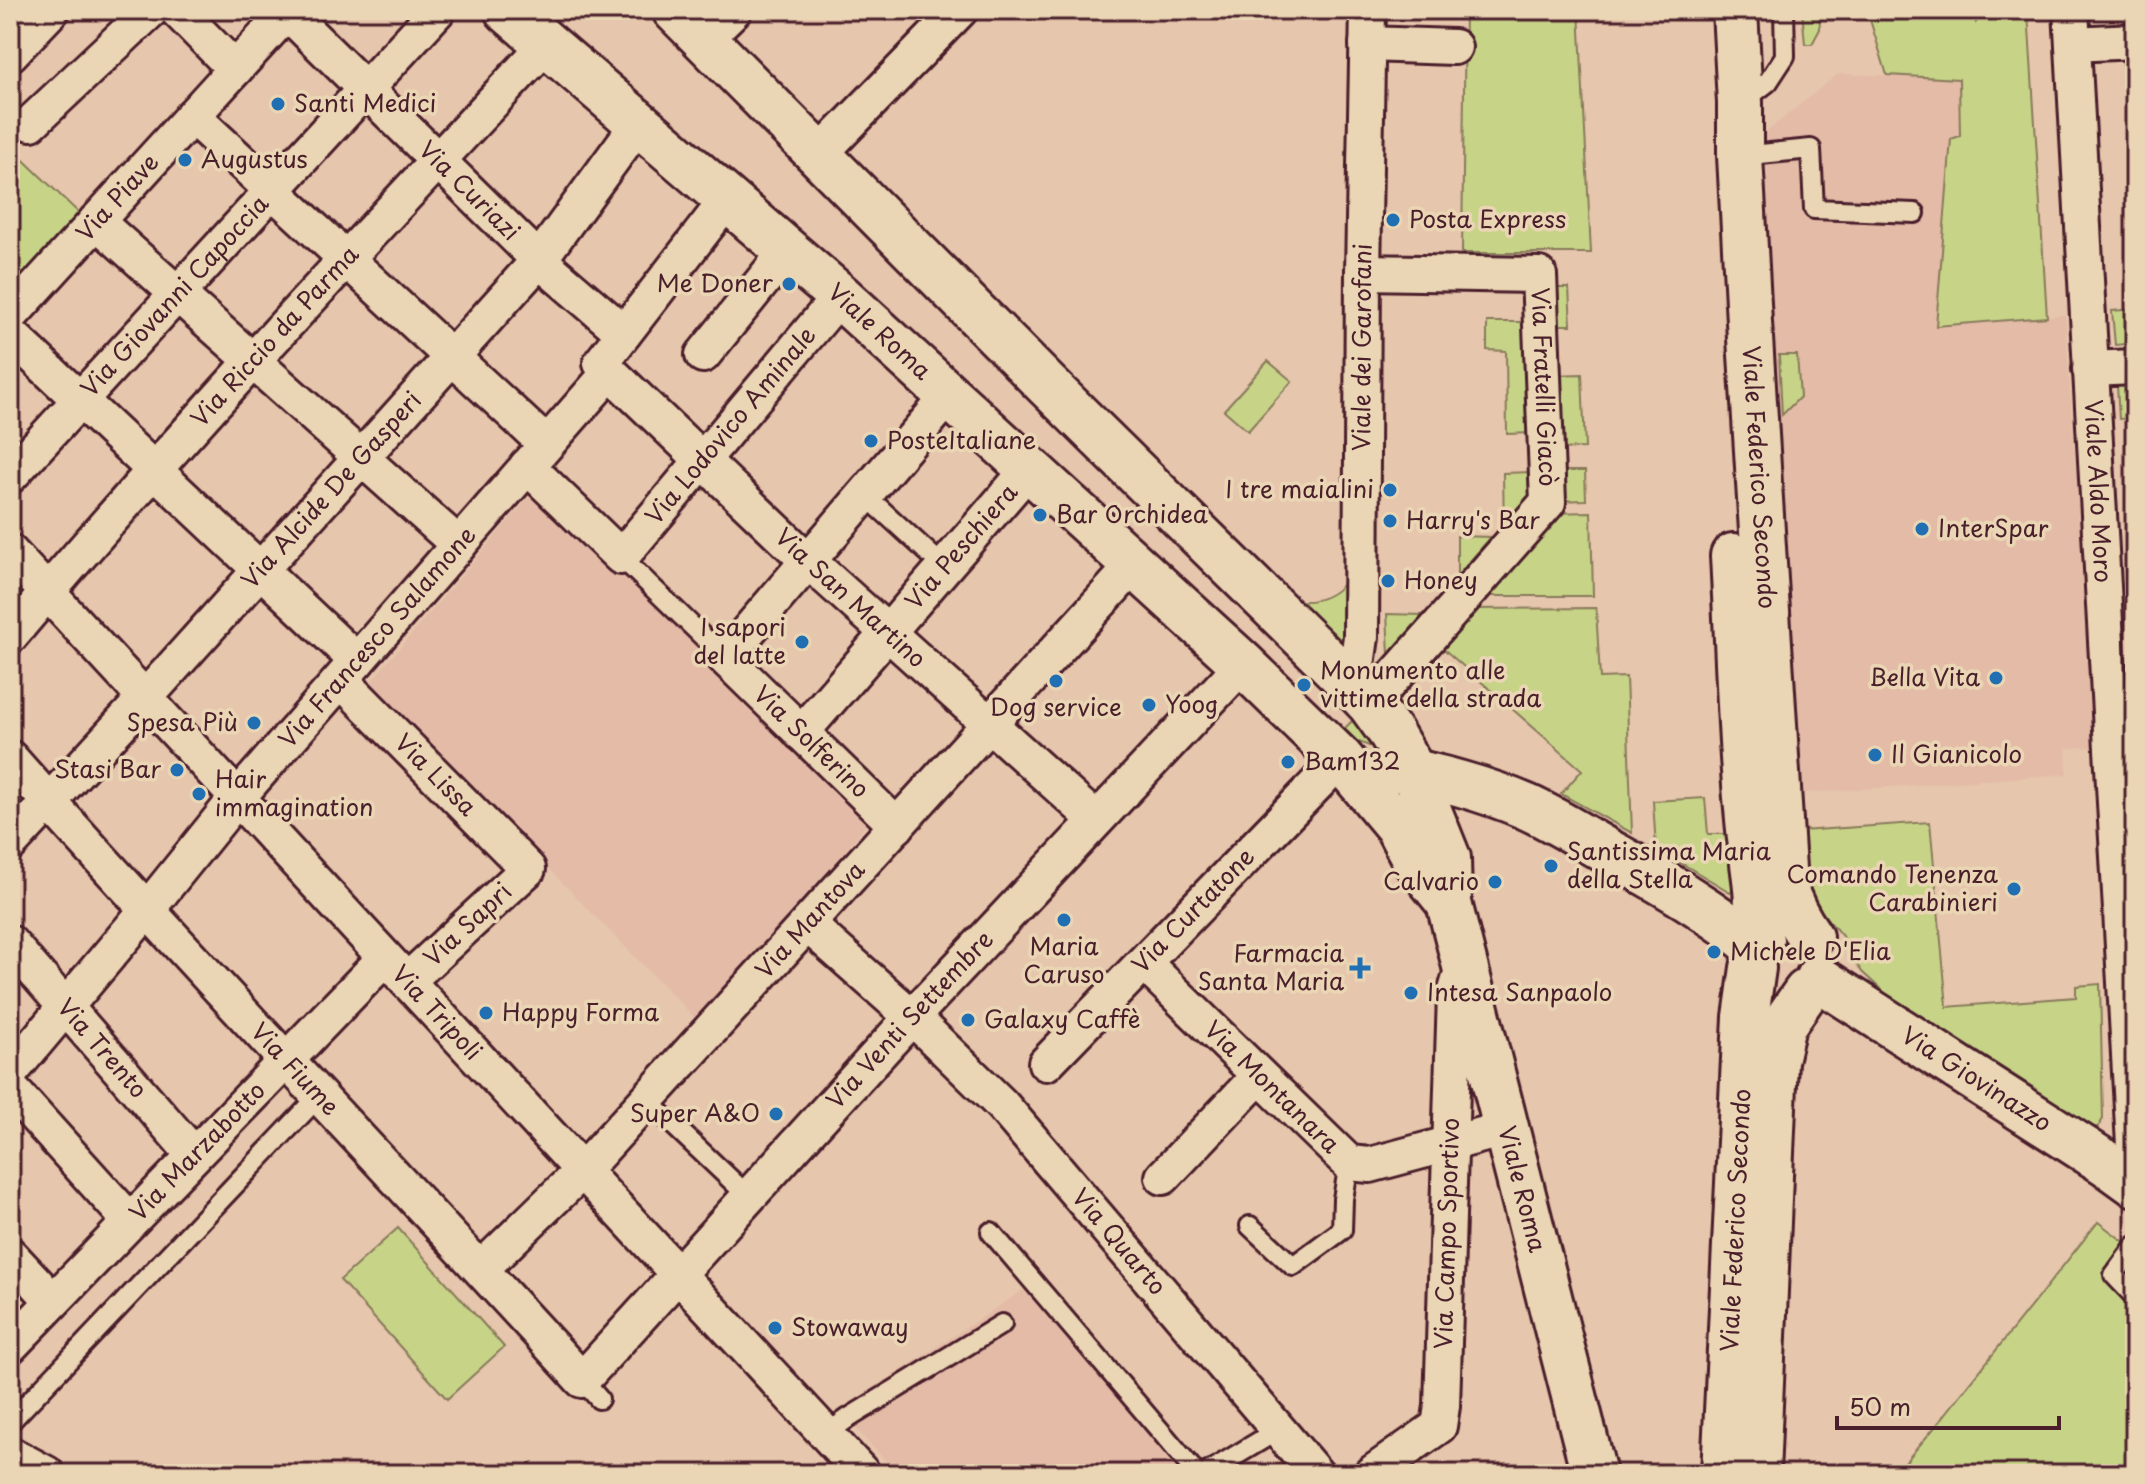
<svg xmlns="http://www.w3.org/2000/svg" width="2145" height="1484" font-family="'Playpen Sans',sans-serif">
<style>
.built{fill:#e3bba7}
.green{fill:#c7d488;stroke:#887a5a;stroke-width:2}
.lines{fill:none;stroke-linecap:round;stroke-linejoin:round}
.lane-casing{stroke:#4a1f2b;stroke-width:24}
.street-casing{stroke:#4a1f2b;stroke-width:40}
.secondary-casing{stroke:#4a1f2b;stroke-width:50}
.lane{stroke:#ead6b4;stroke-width:18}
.street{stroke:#ead6b4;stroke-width:34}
.secondary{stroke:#ead6b4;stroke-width:44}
.poi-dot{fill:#1f6fb2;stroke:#ead6b4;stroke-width:3}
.labels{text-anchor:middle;stroke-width:7;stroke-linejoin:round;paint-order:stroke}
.poi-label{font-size:24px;fill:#4a1f2b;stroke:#ead6b4;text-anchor:start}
.street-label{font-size:24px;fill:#4a1f2b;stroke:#ead6b4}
</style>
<rect width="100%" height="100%" fill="#e6c6ac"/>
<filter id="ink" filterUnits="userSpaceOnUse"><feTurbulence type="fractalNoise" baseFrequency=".0125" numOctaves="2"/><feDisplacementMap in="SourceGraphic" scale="16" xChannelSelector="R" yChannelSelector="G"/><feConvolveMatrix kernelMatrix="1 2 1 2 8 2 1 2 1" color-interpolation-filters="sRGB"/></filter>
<g filter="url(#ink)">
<path class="built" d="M1838 74 1959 78 1960 137 2018 319 2065 315 2094 747 2066 748 2067 774 1792 794 1751 176 1766 161 1765 133Z
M536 489 872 818 701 1024 368 685Z
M1025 1289 1184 1474H898L839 1411Z"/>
<path class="green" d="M1465 10H1579L1591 253H1462Z
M1819 10 1820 29 1812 44H1805L1802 10Z
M1867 10H1975L1976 22 1984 10H2026L2028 12 2047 317 1936 326 1951 139 1960 136 1959 79 1887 75Z
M2123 60H2135V83H2123Z
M10 147 81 215 11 289 10 288Z
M1554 288H1569L1571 325H1556Z
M2135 309V343L2115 345 2112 311Z
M1487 322H1530L1532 433 1507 434 1506 351 1487 350Z
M1779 355H1797L1800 397 1782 415Z
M1268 361 1292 381 1248 431 1224 410Z
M1582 374 1585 448 1557 449 1553 375Z
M2135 384V418L2119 419 2117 386Z
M1557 471H1585L1586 500 1558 501Z
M1532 472V496L1504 528 1503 473Z
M1591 512 1593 596H1478L1552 513Z
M1457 536 1491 537 1457 576Z
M1348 578 1349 637 1339 653 1297 601C1319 603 1335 596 1348 578Z
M1596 608 1600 678 1626 677 1632 833 1561 794 1582 770 1439 645 1471 609Z
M1387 614 1423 615 1389 654Z
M1357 716 1384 752 1339 734Z
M1705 798 1708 834H1726L1735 887 1730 892 1656 848 1653 801Z
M1930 822 1947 1007 2076 997V986L2100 984 2103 1119 2098 1127H2088L1886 994 1862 972 1851 956 1842 936 1811 900 1804 876 1801 831Z
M2098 1222 2135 1250V1474H1895L1935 1427Z
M398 1228 504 1347 447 1399 340 1280Z"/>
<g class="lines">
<defs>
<path id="lane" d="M1742 102 1768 82 1785 56 1784 10
M1740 156 1811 149 1814 209 1915 213
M864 494 944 567
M621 557 725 658
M646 1099 748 1196
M1250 1226 1293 1266 1342 1230 1343 1199 1349 1163
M991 1232 1197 1474
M2135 1246 2114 1275 2135 1297
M582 1380 599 1399
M10 1422 320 1095
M826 1434 847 1419 1002 1324
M1205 1474 1278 1430"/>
<g id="street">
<path d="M177 10 235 69"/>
<path id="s1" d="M285 10 539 260 624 333"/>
<path id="s2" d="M2071 10 2135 1163"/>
<path d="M704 39 734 10"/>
<path d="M1367 44 1454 47"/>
<path d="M2073 44 2135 41"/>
<path d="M10 54 52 10"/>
<path d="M192 116 546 444"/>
<path d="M31 123 151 10"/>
<path d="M819 155 960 10"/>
<path d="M96 221 459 545"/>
<path id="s3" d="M1363 272 1539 275 1548 502 1370 704"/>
<path id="s4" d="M10 316 289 10"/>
<path d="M10 334 357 661"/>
<path d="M703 355 787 251"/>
<path d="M2090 369 2135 367"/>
<path id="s5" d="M610 372 807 560 1096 820"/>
<path id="s6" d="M527 466 621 557 840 296"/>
<path id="s7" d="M10 476 438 10"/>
<path id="s8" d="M10 552 863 1474"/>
<path id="s9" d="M10 636C182 433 365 238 547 44"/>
<path id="s10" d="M341 680 528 869 407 981"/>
<path id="s11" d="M1351 684 1357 665 1361 637 1363 272 1368 10"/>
<path id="s12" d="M801 733 1030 468"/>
<path id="s13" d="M10 758C197 969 393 1172 582 1380L912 1017 1243 664"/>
<path d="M897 826 725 658 950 395"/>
<path id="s14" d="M10 844 145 698 539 260 638 124"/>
<path id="s15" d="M807 924 912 1017 1002 1105 1316 1474"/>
<path id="s16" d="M10 943 194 1155"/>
<path id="s17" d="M1144 963 1349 1163 1370 1165 1508 1128"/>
<path id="s18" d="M1046 1063 1341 759"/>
<path id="s19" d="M10 1073 146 911 237 798 610 372 601 363 727 200"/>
<path d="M10 1088 130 1221"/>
<path d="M1163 1177 1259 1076"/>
<path d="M10 1255 53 1301"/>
<path id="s20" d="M481 1269 582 1171 1134 565"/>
<path id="s21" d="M10 1346 385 958"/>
<path d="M10 1454 47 1474"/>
<path id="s22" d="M1371 1474 1439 1426 1442 1406 1455 994 1463 967"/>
</g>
<g id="secondary">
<path id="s23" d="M507 10 840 296 1243 664 1341 759 1397 826 1416 862 1449 903"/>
<path id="s24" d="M675 10 1046 384 1351 684 1370 704 1391 733 1413 771 1448 858 1449 903 1594 1474"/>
<path id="s25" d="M1735 10 1740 103V156L1749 322 1784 885C1790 905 1798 920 1810 937"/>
<path d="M1733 556C1739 663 1740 772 1755 879 1758 900 1756 919 1761 940"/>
<path d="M1392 768C1434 775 1488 790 1527 807 1558 821 1588 841 1618 857 1666 884 1714 912 1756 947"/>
<path id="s26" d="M1818 978 2106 1163 2135 1184"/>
<path id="s27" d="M1724 1474 1746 1017 1753 968"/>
<path d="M1757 1474 1775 1061 1783 1025 1806 992"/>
</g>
</defs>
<use href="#lane" class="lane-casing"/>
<use href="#street" class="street-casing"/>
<use href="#secondary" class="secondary-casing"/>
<use href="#lane" class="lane"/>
<use href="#street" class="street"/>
<use href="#secondary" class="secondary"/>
</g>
</g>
<g class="poi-dot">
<circle cx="278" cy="104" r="8"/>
<circle cx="185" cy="160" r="8"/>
<circle cx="1393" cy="220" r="8"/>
<circle cx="789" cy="284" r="8"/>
<circle cx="871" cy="441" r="8"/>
<circle cx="1390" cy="490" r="8"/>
<circle cx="1040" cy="515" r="8"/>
<circle cx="1390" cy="521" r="8"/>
<circle cx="1922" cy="529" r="8"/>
<circle cx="1388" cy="581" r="8"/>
<circle cx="802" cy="642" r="8"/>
<circle cx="1996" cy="678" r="8"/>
<circle cx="1056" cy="681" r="8"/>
<circle cx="1304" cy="685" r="8"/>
<circle cx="1149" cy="705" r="8"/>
<circle cx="254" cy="723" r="8"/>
<circle cx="1875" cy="755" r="8"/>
<circle cx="1288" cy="762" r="8"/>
<circle cx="177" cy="770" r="8"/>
<circle cx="199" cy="794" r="8"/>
<circle cx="1551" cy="866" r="8"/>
<circle cx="1495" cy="882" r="8"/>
<circle cx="2014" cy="889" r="8"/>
<circle cx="1064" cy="920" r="8"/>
<circle cx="1714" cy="952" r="8"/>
<path d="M1356 956h8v8h8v8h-8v8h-8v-8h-8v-8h8z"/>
<circle cx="1411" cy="993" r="8"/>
<circle cx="486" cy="1013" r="8"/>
<circle cx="968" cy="1020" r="8"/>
<circle cx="776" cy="1114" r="8"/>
<circle cx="775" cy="1328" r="8"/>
</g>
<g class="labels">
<g class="poi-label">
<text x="294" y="112">Santi Medici</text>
<text x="201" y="168">Augustus</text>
<text x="1409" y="228">Posta Express</text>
<text x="773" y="292" text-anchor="end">Me Doner</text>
<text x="887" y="449">PosteItaliane</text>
<text x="1374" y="498" text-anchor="end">I tre maialini</text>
<text x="1056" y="523">Bar Orchidea</text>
<text x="1406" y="529">Harry's Bar</text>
<text x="1938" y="537">InterSpar</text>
<text x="1404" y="589">Honey</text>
<text x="786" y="636" text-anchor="end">I sapori<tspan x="786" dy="28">del latte</tspan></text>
<text x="1320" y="679">Monumento alle<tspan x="1320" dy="28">vittime della strada</tspan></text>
<text x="1980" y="686" text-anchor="end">Bella Vita</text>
<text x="1165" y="713">Yoog</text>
<text x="1056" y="716" text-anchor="middle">Dog service</text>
<text x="238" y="731" text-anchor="end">Spesa Più</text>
<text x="1891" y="763">Il Gianicolo</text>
<text x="1304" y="770">Bam132</text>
<text x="161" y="778" text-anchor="end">Stasi Bar</text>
<text x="215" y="788">Hair<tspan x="215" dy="28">immagination</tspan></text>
<text x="1567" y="860">Santissima Maria<tspan x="1567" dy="28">della Stella</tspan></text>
<text x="1998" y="883" text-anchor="end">Comando Tenenza<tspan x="1998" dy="28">Carabinieri</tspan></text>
<text x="1479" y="890" text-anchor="end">Calvario</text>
<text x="1064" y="955" text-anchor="middle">Maria<tspan x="1064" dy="28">Caruso</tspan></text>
<text x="1730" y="960">Michele D'Elia</text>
<text x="1344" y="962" text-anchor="end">Farmacia<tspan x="1344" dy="28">Santa Maria</tspan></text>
<text x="1427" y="1001">Intesa Sanpaolo</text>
<text x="502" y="1021">Happy Forma</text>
<text x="984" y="1028">Galaxy Caffè</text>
<text x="760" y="1122" text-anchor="end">Super A&amp;O</text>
<text x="791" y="1336">Stowaway</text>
</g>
<g class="street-label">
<text dy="8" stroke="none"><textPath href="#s1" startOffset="258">Via Curiazi</textPath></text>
<text dy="8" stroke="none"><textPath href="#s4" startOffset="160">Via Piave</textPath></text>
<text dy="8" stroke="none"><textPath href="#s7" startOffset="244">Via Giovanni Capoccia</textPath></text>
<text dy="8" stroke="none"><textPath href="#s23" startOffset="492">Viale Roma</textPath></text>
<text dy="8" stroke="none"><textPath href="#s9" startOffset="400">Via Riccio da Parma</textPath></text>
<text dy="8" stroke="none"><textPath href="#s11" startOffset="338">Viale dei Garofani</textPath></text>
<text dy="8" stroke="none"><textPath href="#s3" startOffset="288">Via Fratelli Giacò</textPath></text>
<text dy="8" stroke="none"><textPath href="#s6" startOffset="302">Via Lodovico Aminale</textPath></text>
<text dy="8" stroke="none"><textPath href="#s25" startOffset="468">Viale Federico Secondo</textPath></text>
<text dy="8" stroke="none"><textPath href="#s14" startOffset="478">Via Alcide De Gasperi</textPath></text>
<text dy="8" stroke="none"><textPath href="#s2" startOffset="482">Viale Aldo Moro</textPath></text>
<text dy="8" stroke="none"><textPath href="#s12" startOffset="246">Via Peschiera</textPath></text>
<text dy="8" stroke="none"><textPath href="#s5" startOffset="330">Via San Martino</textPath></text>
<text dy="8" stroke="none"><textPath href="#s19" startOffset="570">Via Francesco Salamone</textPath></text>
<text transform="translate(811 742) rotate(44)" y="8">Via Solferino</text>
<text dy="8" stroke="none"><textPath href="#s10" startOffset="134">Via Lissa</textPath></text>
<text dy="8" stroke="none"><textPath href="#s18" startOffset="212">Via Curtatone</textPath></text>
<text dy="8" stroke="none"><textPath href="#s20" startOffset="480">Via Mantova</textPath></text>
<text transform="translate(468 925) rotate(-43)" y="8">Via Sapri</text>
<text dy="8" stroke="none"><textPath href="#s8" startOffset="628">Via Tripoli</textPath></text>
<text dy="8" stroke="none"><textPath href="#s13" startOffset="1332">Via Venti Settembre</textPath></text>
<text dy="8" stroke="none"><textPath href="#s16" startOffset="140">Via Trento</textPath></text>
<text dy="8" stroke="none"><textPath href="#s13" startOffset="422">Via Fiume</textPath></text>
<text dy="8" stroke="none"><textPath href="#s26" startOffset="188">Via Giovinazzo</textPath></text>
<text dy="8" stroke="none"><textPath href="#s17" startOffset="178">Via Montanara</textPath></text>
<text dy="8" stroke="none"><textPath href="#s21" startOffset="270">Via Marzabotto</textPath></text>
<text dy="8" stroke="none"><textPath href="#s24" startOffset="1496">Viale Roma</textPath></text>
<text dy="8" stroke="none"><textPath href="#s27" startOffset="254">Viale Federico Secondo</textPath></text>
<text dy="8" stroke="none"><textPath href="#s22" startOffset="276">Via Campo Sportivo</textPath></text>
<text dy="8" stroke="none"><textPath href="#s15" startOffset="446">Via Quarto</textPath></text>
</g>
</g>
<rect width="2145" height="1484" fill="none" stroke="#ead6b4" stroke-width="40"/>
<rect x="20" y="20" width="2105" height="1444" fill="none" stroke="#4a1f2b" stroke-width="3" filter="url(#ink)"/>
<path d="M1837 1416v12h222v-12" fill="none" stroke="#4a1f2b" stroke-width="4"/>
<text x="1849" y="1416" font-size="24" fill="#4a1f2b" stroke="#ead6b4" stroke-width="6" paint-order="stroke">50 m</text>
</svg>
